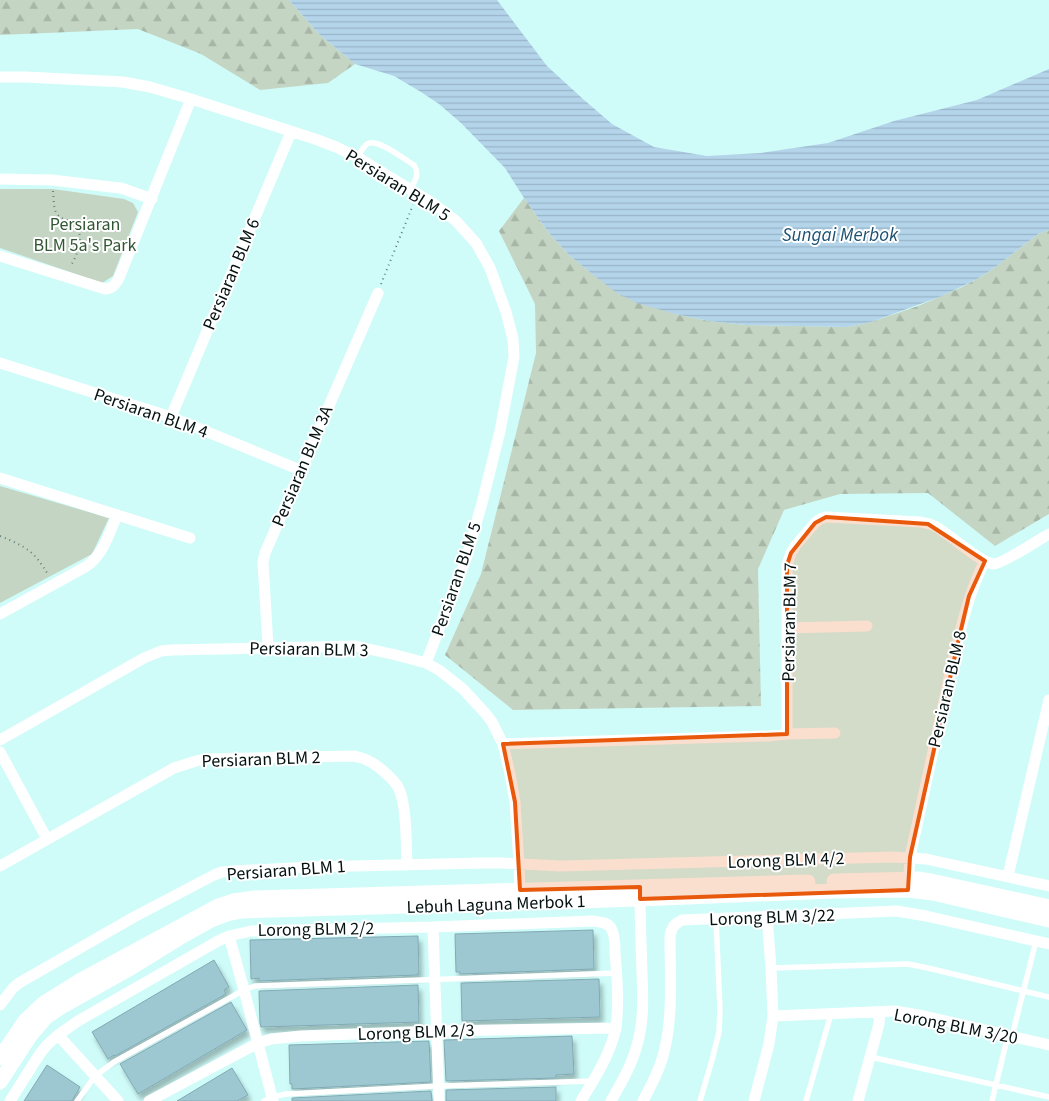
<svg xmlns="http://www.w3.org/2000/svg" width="1049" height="1101" font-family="'Source Sans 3',sans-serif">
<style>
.green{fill:#c5d5c4}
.forest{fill:url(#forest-firs)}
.water{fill:url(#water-rules)}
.building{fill:#9dc7d1;stroke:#82aab4;filter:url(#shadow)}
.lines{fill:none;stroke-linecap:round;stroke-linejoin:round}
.path{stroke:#64817f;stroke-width:2;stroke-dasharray:1 4;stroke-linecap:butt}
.service{stroke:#fff;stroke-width:5.5}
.minor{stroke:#fff;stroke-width:11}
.tertiary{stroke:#fff;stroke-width:15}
.marked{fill:#e8590c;fill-opacity:0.2;stroke:#e8590c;stroke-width:4;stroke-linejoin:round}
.labels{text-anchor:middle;stroke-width:4;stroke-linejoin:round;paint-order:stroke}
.street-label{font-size:18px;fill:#031211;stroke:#fff}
.park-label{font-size:18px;fill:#315732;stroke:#fff}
.water-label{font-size:19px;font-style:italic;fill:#1c5170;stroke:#fff}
</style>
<defs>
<pattern id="forest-firs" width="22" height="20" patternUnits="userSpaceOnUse" patternTransform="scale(1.25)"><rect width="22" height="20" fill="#c5d5c4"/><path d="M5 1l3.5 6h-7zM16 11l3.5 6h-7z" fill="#a8b6a7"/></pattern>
<pattern id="water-rules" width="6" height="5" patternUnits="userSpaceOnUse" patternTransform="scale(1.25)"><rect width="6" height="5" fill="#b4d4ea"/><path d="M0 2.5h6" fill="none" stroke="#99b5c8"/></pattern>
<filter id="shadow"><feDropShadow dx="3" dy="5.5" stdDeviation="2.5" flood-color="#0004"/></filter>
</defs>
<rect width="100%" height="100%" fill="#cffcf9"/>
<path class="green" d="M0 189H53L124 199 133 203 138 212 113 276 102 283 0 248Z
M0 486 109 518 92 554 0 603Z"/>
<path class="forest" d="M0 0H289L319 34 355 64 328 83 260 90 201 54 138 29 0 35Z
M524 198 549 233 569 255 592 274 675 314 709 321 746 325 847 327 871 322 918 306 960 288 977 279 994 268 1038 234 1049 230V514L995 546 928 493 840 494 784 510 758 569 761 706 513 710 445 655 481 574 536 353 535 304 499 231Z"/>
<path class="water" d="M289 0H497L547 66 583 99 612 124 654 147 707 156 761 153 828 143 894 121 977 100 1049 69V230L1038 234 994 268 977 279 942 296 871 322 847 327 746 325 709 321 675 314 637 303 617 293 592 274 569 255 549 233 524 198 505 168 461 123 439 104 421 92 394 76 355 64 319 34Z"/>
<path class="building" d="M593 930 594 969 460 974V972H456L455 934Z
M418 936 419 974H417V975L259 981V978L251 979 250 940Z
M214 960 229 987 224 990 226 994 115 1056 114 1055 108 1059 92 1032Z
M599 979 600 1017 462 1021 461 983Z
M418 985 419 1022 261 1027 260 1023 259 991Z
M231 1002 247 1030 138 1094 120 1064Z
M572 1036 574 1074 556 1075V1078L446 1081 444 1040Z
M429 1041 431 1082 292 1089V1084H290L289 1045Z
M47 1065 80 1087 72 1101H24Z
M232 1068 248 1095 237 1101H177Z
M556 1087V1101H446V1090Z
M431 1091 432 1101H292V1098Z"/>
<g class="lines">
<path class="path" d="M53 191C54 199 53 208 57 214 61 220 69 219 74 224 86 235 77 256 70 267
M381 284 413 205
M0 536C27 547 34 551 49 576"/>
<path class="service" d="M357 157C360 153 363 147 367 144 377 137 405 160 414 165 420 174 415 181 410 190
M771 968 908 964 928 968 1049 997
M1012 1036 1036 941
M871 1057 1049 1097
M77 1101 95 1076 114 1062 244 990 255 986 617 973
M264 1101 272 1097 286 1094 438 1086 593 1081
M700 1101 712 1060 719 1032 720 1010 716 919
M806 1101 831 1014
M992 1101 1008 1035"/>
<path class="minor" d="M0 77H26L123 82 150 87 191 99 315 139 336 147 357 157 434 204 456 221 476 243 490 268 506 312 513 339 514 357 500 431 482 503 467 556 426 663
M0 179 52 180 111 187 121 188 152 199
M0 256 105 289C113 288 115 285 119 278L191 99
M0 363 171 417 300 470
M171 417 291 132
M0 478 190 538
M0 614 87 566C104 553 109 534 117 515
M788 628 867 626
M268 647 263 562 265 553 378 293
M787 734 835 733
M0 740 144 658 161 651 172 650 355 646 396 655 426 663 439 670 463 689 486 714 492 722 503 744 510 774 515 802 519 864 520 896
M503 744 768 736 787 734V565L791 553 796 545 815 523 820 519 826 517 920 522C926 523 933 524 938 528 950 535 982 564 994 564 1002 564 1040 539 1049 534
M0 752 47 839
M0 866 174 768 196 761 205 759 354 756C365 758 373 762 382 770 388 775 394 780 398 787 407 803 406 845 407 865
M1008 876 1049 700
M908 887 910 857C923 797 936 737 949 678 959 638 966 597 985 561
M433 927 439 1101
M229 936 244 990 273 1101
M0 1005 13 988 19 983 134 917 214 875 222 872 233 871 312 867 481 863H502L560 866 893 857 926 859 1049 886
M773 1016 895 1011 924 1016 1049 1045
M58 1035 118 1101
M10 1101 41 1052 48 1044 58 1035 78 1021 218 941 229 936 251 931 433 927 593 921C600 922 607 922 611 928 615 934 615 945 615 952 617 977 619 1002 616 1028
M149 1101 258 1043 271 1039 301 1036 436 1031 616 1028C610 1055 595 1078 581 1101
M611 1101C621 1083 632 1065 637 1045 644 1022 643 996 642 972 641 945 640 918 640 891
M643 1101C652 1084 661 1067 665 1048 673 1013 670 973 670 937 671 928 674 924 682 920L897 911 926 916 1049 944
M754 1101 769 1044 773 1016 771 968 767 917
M858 1101 879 1024 880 1012"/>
<path class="tertiary" d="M834 881 918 879 931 881 1049 907
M0 1058 25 1021 44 1003 81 980 218 906 233 901 255 898 808 882
M0 1082 30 1036 46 1017 61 1007 127 970 179 938 211 920 227 914 241 911 640 899 833 891 908 890 933 893 1049 920"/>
</g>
<path class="marked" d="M826 517 928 524 985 561 969 596 959 638 910 857 908 890 640 899V887L520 890 515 802 503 744 787 734V565L791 553 815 523Z"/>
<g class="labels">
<g class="street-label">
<text transform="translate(398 185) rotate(32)" y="6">Persiaran BLM 5</text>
<text transform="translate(231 274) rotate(-67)" y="6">Persiaran BLM 6</text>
<text transform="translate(151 413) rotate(19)" y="6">Persiaran BLM 4</text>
<text transform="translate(302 466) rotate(-67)" y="6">Persiaran BLM 3A</text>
<text transform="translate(456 579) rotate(-71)" y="6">Persiaran BLM 5</text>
<text transform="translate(789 622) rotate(-89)" y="6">Persiaran BLM 7</text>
<text transform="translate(309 649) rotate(1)" y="6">Persiaran BLM 3</text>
<text transform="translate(947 689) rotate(-77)" y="6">Persiaran BLM 8</text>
<text transform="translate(261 759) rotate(-2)" y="6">Persiaran BLM 2</text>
<text transform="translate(786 860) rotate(-2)" y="6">Lorong BLM 4/2</text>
<text transform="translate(286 870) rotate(-4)" y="6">Persiaran BLM 1</text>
<text transform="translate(496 904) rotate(-2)" y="6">Lebuh Laguna Merbok 1</text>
<text transform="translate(772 917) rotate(-2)" y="6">Lorong BLM 3/22</text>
<text transform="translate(316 929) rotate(-1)" y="6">Lorong BLM 2/2</text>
<text transform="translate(956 1026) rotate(11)" y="6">Lorong BLM 3/20</text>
<text transform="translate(416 1032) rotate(-2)" y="6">Lorong BLM 2/3</text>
</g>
<g class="park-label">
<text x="85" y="230">Persiaran<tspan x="85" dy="21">BLM 5a's Park</tspan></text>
</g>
<g class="water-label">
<text x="840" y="241">Sungai Merbok</text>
</g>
</g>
</svg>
